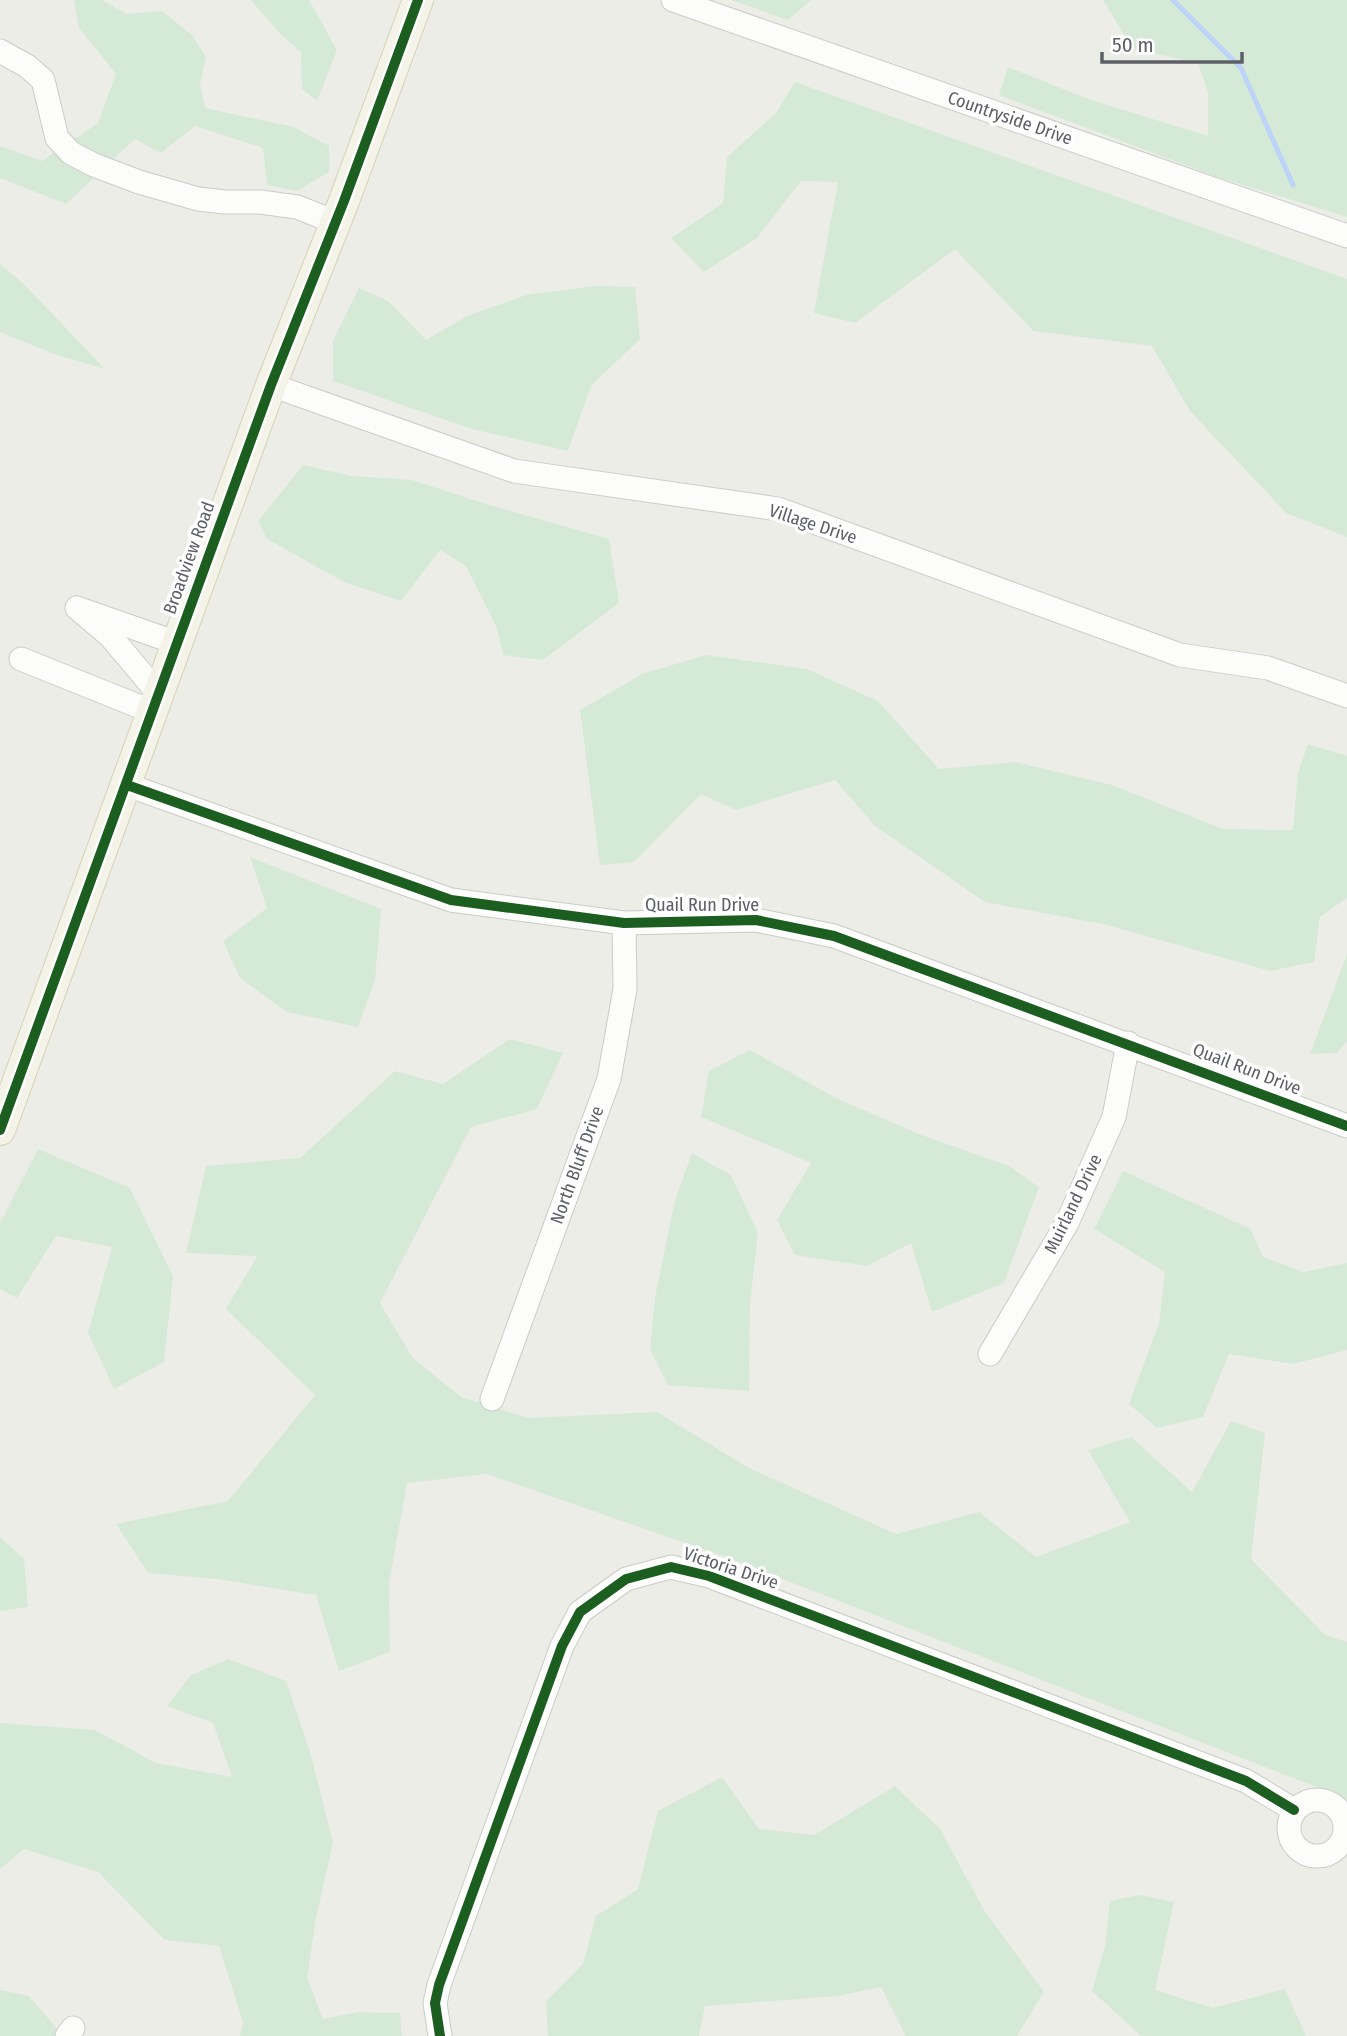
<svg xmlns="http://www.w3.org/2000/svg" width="1347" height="2036" font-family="'Fira Sans Condensed',sans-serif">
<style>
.green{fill:#d5ead6}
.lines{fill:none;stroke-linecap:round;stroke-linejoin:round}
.stream{stroke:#bbd4f8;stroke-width:5}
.minor-casing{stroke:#cacbca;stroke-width:25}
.major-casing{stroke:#d5d2b6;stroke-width:32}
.minor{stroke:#fcfcfb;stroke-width:23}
.major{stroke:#f3f3e8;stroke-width:30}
.cycleway-casing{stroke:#fff;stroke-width:15}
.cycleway{stroke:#1b5e20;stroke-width:10}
.labels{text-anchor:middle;stroke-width:7;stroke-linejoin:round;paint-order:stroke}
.street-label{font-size:18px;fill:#5d5f66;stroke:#fff}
</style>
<rect width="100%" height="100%" fill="#edede7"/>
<path class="green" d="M74 0H102L127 14 162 11 192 35 206 57 200 85 205 108 294 127 329 146V172L297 191 267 185 263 148 195 126 161 153 135 139 66 204 0 178V146L42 161 98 123 116 74 79 28Z
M251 0H309L337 50 317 101 302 89 301 52 282 36Z
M731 0H811L788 20Z
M1103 0H1347V217L1220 178 999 95 1008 67 1088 99 1208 136V93L1198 63 1133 49Z
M795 82 1347 279V537L1286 513 1190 411 1152 346 1033 331 955 249 855 323 814 313 838 182 801 181 757 238 704 272 671 238 723 203 727 157 776 113Z
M0 264 24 284 105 369 54 354 0 332Z
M596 286 635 287 640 339 591 386 568 451 472 429 333 381V341L359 288 388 301 426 340 467 316 526 295Z
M303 465 352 476 412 480 486 504 609 539 619 603 543 660 503 655 497 628 466 566 440 550 401 601 344 582 267 539 258 521Z
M706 655 807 669 878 701 939 769 1015 762 1112 785 1223 829 1293 830 1298 772 1308 744 1347 756V898L1320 917 1314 962 1270 971 1107 925 985 902 875 826 835 780 736 810 701 794 634 862 600 865 580 710 642 674Z
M250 857 381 909 375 980 358 1027 287 1012 240 978 223 941 267 908Z
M1347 954V1041L1337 1053 1310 1054Z
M510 1039 563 1053 537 1109 471 1127 380 1303 412 1357 461 1397 528 1418 657 1412 749 1468 896 1534 979 1512 1036 1557 1130 1522 1088 1450 1131 1437 1192 1492 1231 1421 1265 1433 1251 1559 1325 1635 1347 1642V1799L731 1559 487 1474 407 1483 389 1584 390 1652 339 1671 316 1595 217 1579 148 1573 116 1524 228 1501 315 1395 226 1309 257 1256 186 1253 206 1166 300 1158 395 1071 443 1084Z
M750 1050 838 1099 919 1134 1009 1166 1039 1187 1004 1283 932 1312 911 1243 867 1266 795 1255 777 1220 811 1163 701 1117 709 1071Z
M38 1149 130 1188 173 1276 164 1362 114 1389 88 1333 112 1247 56 1236 17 1298 0 1289V1223Z
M692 1153 731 1175 758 1233 750 1305 749 1391 668 1385 650 1349 655 1297 675 1200Z
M1123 1171 1251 1229 1263 1257 1304 1272 1347 1263V1350L1293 1364 1229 1354 1203 1417 1157 1428 1129 1404 1159 1323 1165 1272 1094 1229Z
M0 1537 24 1559 28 1607 0 1611Z
M228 1659 286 1681 310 1752 333 1842 315 1923 307 1978 323 2019 357 2012 400 2013 402 2036H240L243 2023 219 1946 165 1940 98 1872 24 1849 0 1869V1723L95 1730 156 1763 232 1777 213 1723 167 1706 191 1675Z
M722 1777 759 1829 814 1835 895 1786 940 1829 984 1910 1044 1992 1017 2036H906L881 1987 837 1996 705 2006 699 2036H548L546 2001 583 1964 596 1916 638 1889 658 1811Z
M1140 1895 1174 1902 1155 1990 1213 2008 1285 1989 1306 2036H1141L1092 1991 1105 1946 1110 1901Z
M0 1990 29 1996 63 2036H0Z"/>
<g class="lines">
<path class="stream" d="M1173 0 1241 68 1293 185"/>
<defs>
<path id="minor" d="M673 0 1347 236
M0 51 27 66 43 80 57 138 71 153 94 165 139 182 198 199 225 202H260L297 207 335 222
M271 385 514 471 778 509 1180 655 1268 668 1347 696
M21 659 153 712
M159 694 110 636 77 608 177 643
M127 785 451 900 624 923 756 920 834 936 1347 1126
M990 1354 1067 1223 1114 1117 1128 1043
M492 1399 609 1079 625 989 624 923
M1289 1828a28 28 0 1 1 56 0a28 28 0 1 1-56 0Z
M67 2036 73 2028
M440 2036 435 2003 439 1985 562 1646 580 1612 626 1579 671 1567 709 1576 1246 1781 1294 1810"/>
<path id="major" d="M0 1130 271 385 344 201 418 0"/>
</defs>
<use href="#minor" class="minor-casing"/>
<use href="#major" class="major-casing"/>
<use href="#minor" class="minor"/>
<use href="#major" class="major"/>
<defs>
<path id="cycleway" d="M127 785 451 900 624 923 756 920 834 936 1347 1126
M0 1130 271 385 344 201 418 0
M440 2036 435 2003 439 1985 562 1646 580 1612 626 1579 671 1567 709 1576 1246 1781 1294 1810"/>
</defs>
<use href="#cycleway" class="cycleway-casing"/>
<use href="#cycleway" class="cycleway"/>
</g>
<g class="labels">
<g class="street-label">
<text transform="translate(1010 118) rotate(19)" y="6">Countryside Drive</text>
<text transform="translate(813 524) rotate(18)" y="6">Village Drive</text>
<text transform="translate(189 558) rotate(-70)" y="6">Broadview Road</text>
<text x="702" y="911">Quail Run Drive</text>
<text transform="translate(1247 1069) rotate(21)" y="6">Quail Run Drive</text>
<text transform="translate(577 1165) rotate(-70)" y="6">North Bluff Drive</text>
<text transform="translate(1073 1204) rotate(-64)" y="6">Muirland Drive</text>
<text transform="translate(731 1568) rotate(18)" y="6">Victoria Drive</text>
</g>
</g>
<path d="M1102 52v10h140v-10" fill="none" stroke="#5d5f66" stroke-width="3.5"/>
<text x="1112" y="52" font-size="21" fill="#5d5f66" stroke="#ffffff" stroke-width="5" paint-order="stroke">50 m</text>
</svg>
